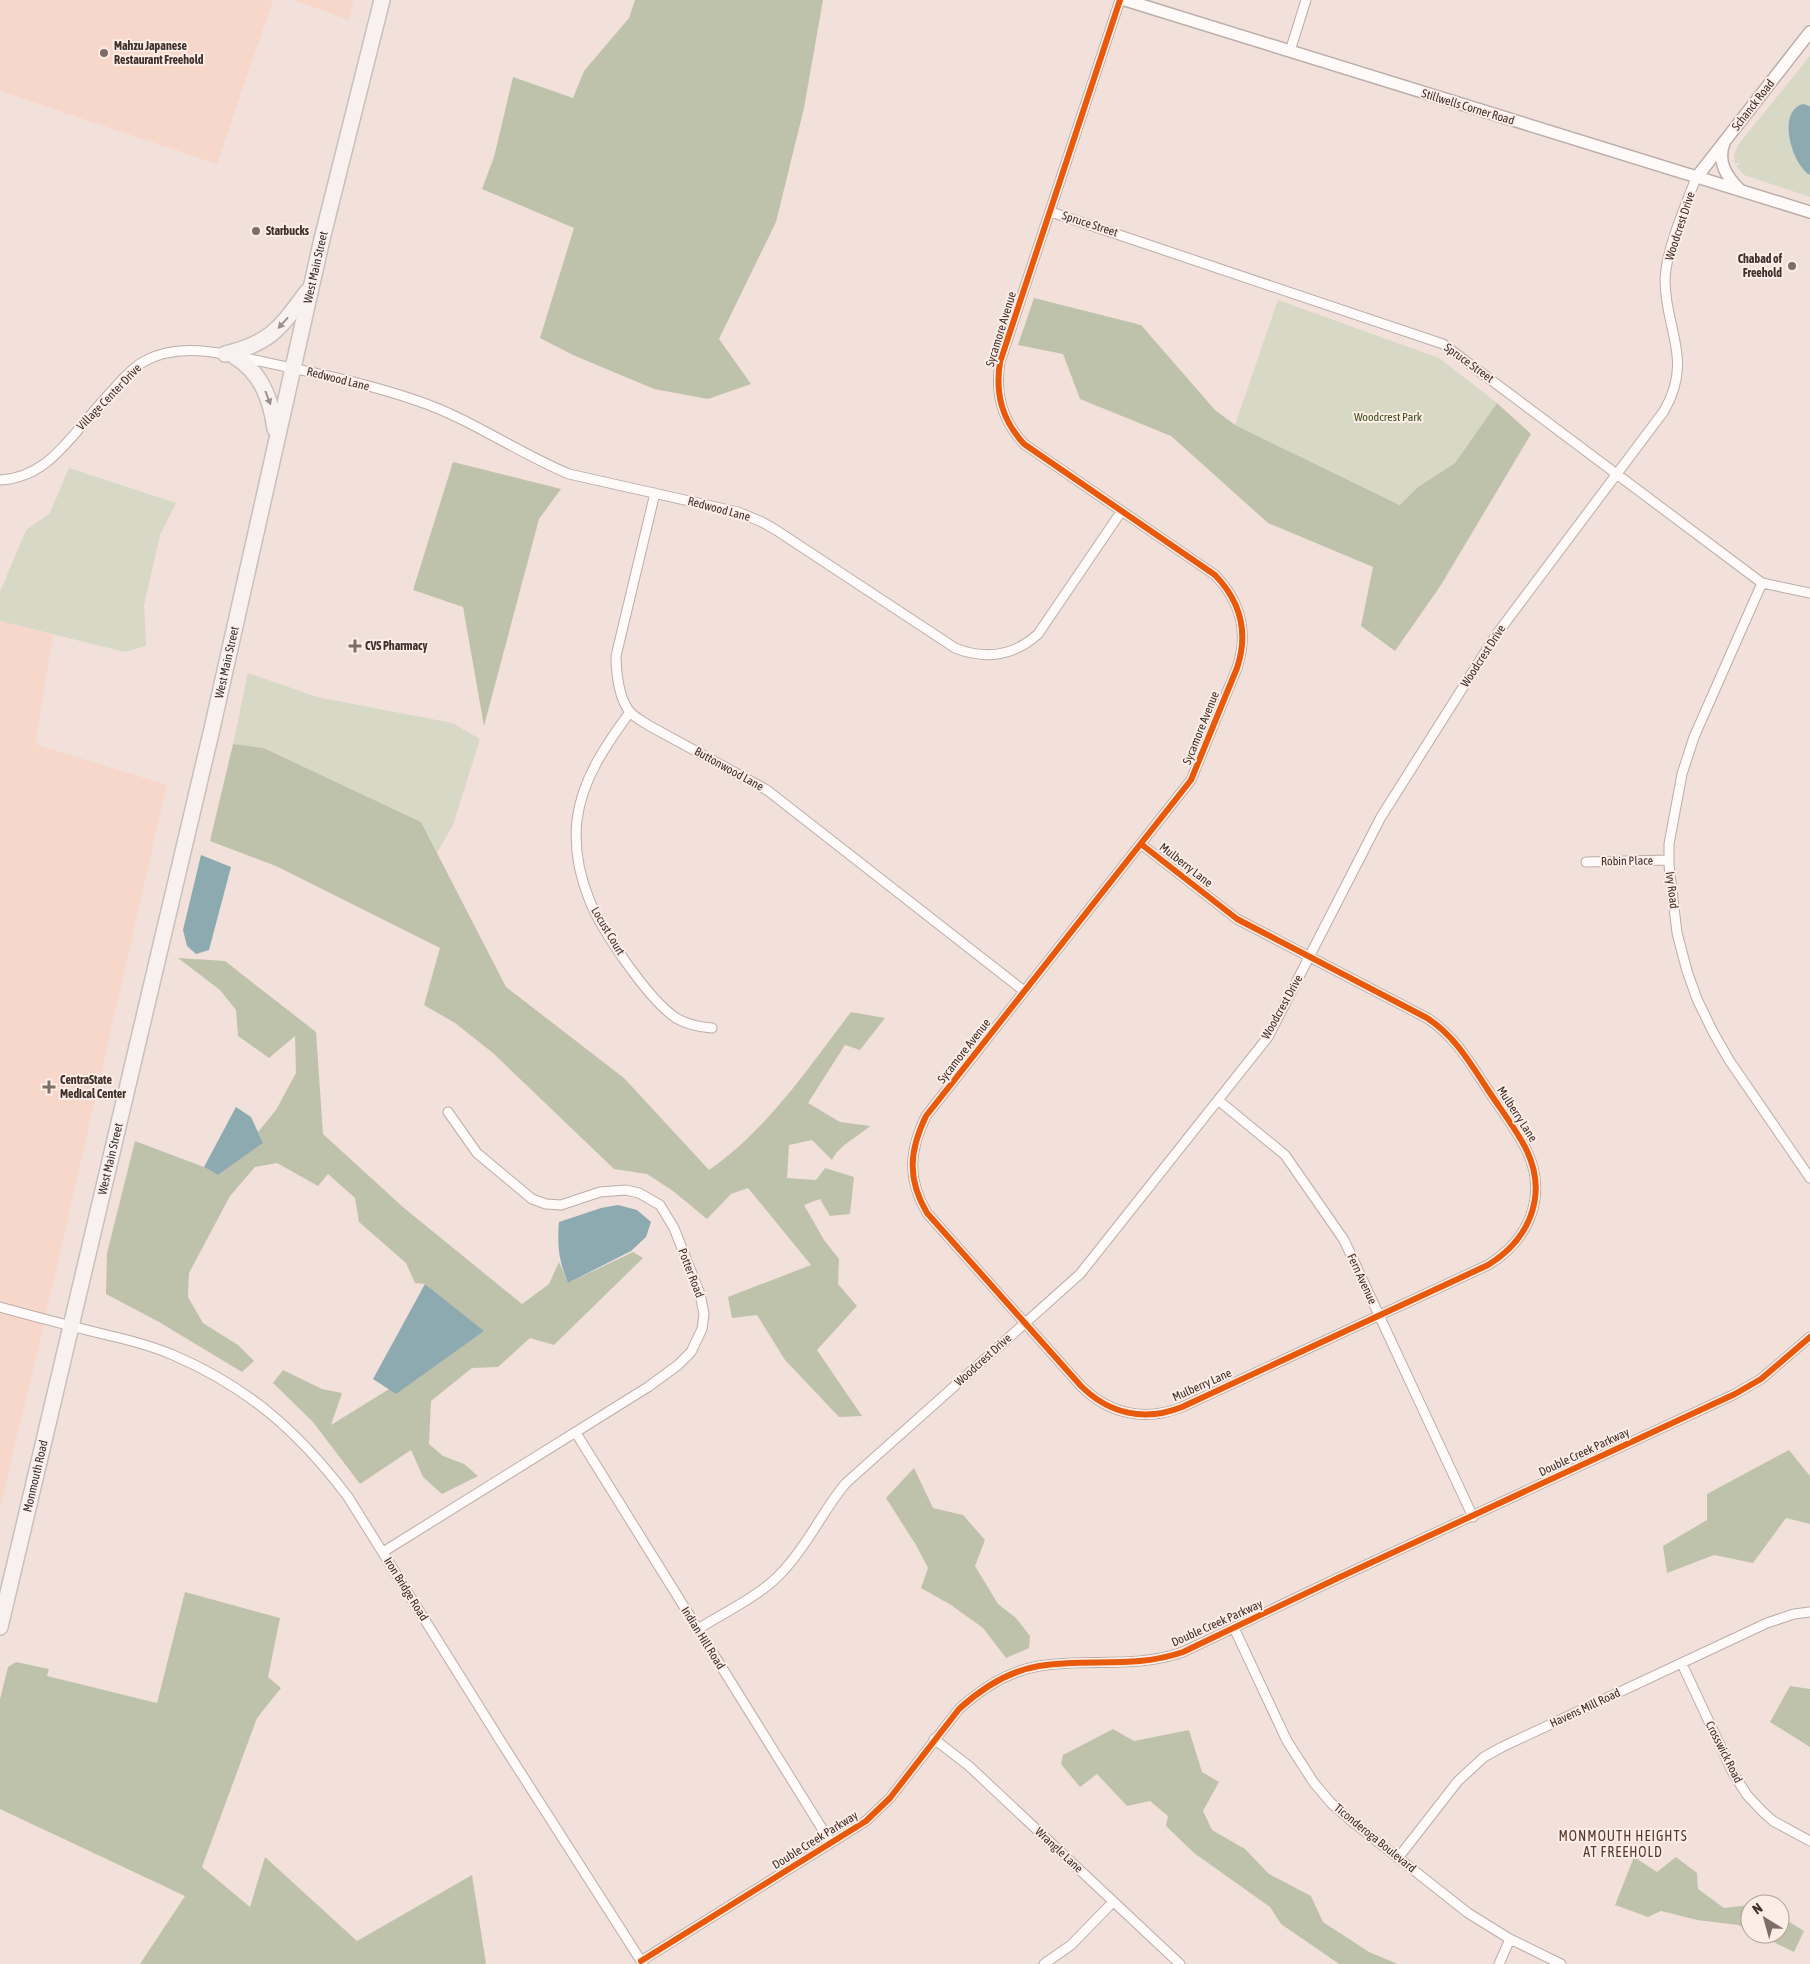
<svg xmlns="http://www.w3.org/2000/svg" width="1810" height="1964" font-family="'Asap Condensed',sans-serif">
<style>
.built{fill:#f7d7ca}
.green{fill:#d7d8c5}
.forest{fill:#bfc2ab}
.water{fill:#8caab0}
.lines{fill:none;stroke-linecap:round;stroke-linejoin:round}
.minor-casing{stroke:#bbada7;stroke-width:11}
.tertiary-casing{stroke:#bbada7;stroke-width:14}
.primary-casing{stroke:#c8c0bb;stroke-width:18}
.minor{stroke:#fdfaf9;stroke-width:9}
.tertiary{stroke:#fdfaf9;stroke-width:11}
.primary{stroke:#f8f1ef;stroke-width:15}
.cycleway-casing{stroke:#fdede7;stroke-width:9}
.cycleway{stroke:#e8590c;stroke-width:6}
.oneway{fill:#9b908c}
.poi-dot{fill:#7d6e68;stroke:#fdede7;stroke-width:2}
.labels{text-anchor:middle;stroke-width:4;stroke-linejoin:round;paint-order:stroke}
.poi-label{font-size:12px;font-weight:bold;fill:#3e302a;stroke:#fdede7;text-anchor:start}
.street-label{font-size:12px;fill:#3e302a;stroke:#fdede7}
.park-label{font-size:12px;fill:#374f17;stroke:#fdede7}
.neighbourhood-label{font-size:14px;letter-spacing:1px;fill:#56382c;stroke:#fdede7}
</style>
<rect width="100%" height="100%" fill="#f1e1da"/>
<path class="built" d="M0 0H273L217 164 0 91Z
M293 0H354L349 20Z
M0 621 53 635 35 744 167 785 37 1354 0 1508Z"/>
<path class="green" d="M1810 56V106L1809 105 1790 138C1794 152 1797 167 1810 175V197L1744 175 1736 166 1740 164 1739 162 1735 164 1734 155 1738 145Z
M1278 300 1439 358 1497 403 1455 463 1418 487 1401 505 1235 425Z
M69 468 176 503 160 535 144 605 146 646 125 652 0 621V592L26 530 50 513Z
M248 673 317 697 452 723 480 739 453 825 437 853 421 822 265 748 233 744Z"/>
<path class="forest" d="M635 0H823L804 108 776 222 719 339 751 384 708 399 654 389 573 355 540 338 574 228 482 189 494 157 513 77 573 98 584 71 629 18Z
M1034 298 1141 325 1215 410 1235 425 1400 505 1418 487 1455 463 1497 403 1531 434 1441 585 1395 651 1361 626 1373 567 1268 523 1171 436 1080 399 1063 354 1018 345Z
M453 462 561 489 539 519 484 726 463 607 413 590Z
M233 744 264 748 421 822 506 987 624 1078 709 1170C768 1129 808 1068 851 1012L885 1018 860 1050 845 1045 808 1103 840 1122 870 1126C858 1137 839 1145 832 1160L812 1140 789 1145 787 1178 816 1180 825 1168 854 1177 850 1214 830 1216 820 1199 804 1205 824 1240 839 1259 838 1284 857 1306 817 1350 862 1416 839 1417 785 1360 757 1315 732 1318 728 1297 811 1265 748 1188 731 1194 707 1219 673 1191 647 1174 614 1169 493 1053 455 1023 424 1005 440 948 276 866 210 841Z
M178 958 225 961 316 1032 323 1134 404 1208 522 1304 549 1284 559 1262 568 1283 633 1252 643 1258 554 1345 530 1338 498 1367 472 1368 431 1401 429 1444 443 1456 464 1464 478 1476 442 1494 423 1477 411 1450 360 1484 313 1422 273 1383 283 1370 322 1389 342 1393 331 1425 483 1331 425 1284 415 1283 406 1263 359 1222 355 1198 328 1174 318 1186 277 1163 255 1167 230 1196 189 1273 188 1297 203 1323 238 1345 254 1361 242 1372 159 1322 106 1294 107 1253 135 1141 204 1167 218 1175 263 1143 258 1132 276 1110 296 1073 295 1036 269 1058 238 1036 236 1010 220 990Z
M1789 1450 1810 1476V1524L1786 1518 1753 1563 1714 1555 1667 1573 1663 1546 1707 1520V1494Z
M914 1468 933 1508 963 1515 985 1540 975 1566 998 1604 1016 1618 1030 1636 1029 1648 1006 1658 983 1628 951 1605 921 1588 928 1568 916 1545 886 1498Z
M185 1592 280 1618 268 1677 281 1688 257 1718 202 1867 250 1907 265 1857 357 1941 472 1875 486 1964H140L185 1896 0 1809V1699L8 1667 16 1662 49 1669 47 1676 157 1703Z
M1790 1686 1810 1689V1747L1770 1722Z
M1113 1729 1134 1741 1189 1730 1202 1772 1219 1782 1203 1811 1212 1830 1245 1849 1269 1874 1311 1896 1323 1922 1369 1952 1398 1964H1339L1281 1924 1270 1907 1194 1853 1166 1826 1168 1816 1150 1801 1127 1806 1097 1774 1080 1787 1061 1764 1063 1755Z
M1634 1857 1657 1872 1676 1857 1697 1873 1698 1889 1724 1908 1750 1905V1931L1738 1925 1697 1920 1661 1911 1648 1917 1615 1905Z
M1780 1916 1804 1931 1794 1952 1757 1934H1780Z"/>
<path class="water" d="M1803 104 1810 106V175C1792 165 1776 111 1803 104Z
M201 855 231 867 209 950 196 954 187 946 183 930Z
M236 1107 251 1117 263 1143 218 1175 204 1167Z
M618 1205 637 1210 651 1222 646 1237 631 1251 568 1283C559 1261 557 1247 559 1222L601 1208Z
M425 1284 484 1331 396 1394 373 1379Z"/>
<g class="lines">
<defs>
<path id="minor" d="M1120 0 1000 362C995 394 1002 420 1024 444L1215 575C1241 602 1249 632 1237 668L1191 780 926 1116C909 1151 907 1179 927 1213L1081 1386C1109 1414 1145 1422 1182 1407L1488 1265C1529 1240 1548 1196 1527 1151 1517 1130 1501 1110 1488 1090 1470 1063 1455 1036 1427 1018L1237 919 1141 844
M1290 51 1306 0
M1051 212 1443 344 1762 583 1810 593
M241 357C300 370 361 381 418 401 471 419 518 453 569 474L738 512 762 522 776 530 955 648C985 660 1014 656 1038 634L1121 512
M0 480C40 478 61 450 85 422 96 408 108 395 120 382 127 375 134 367 143 362 169 347 201 349 228 355
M655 493 616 656C616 672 619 701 631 713 636 718 642 721 648 725L767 790 1024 991
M1762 583 1694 737 1682 774 1669 844V865L1677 933 1687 971 1697 999 1713 1032 1729 1060 1810 1178
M630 712C606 745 582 779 577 820 574 847 579 874 589 899 601 930 648 999 676 1018 688 1025 699 1027 712 1028
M1586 862 1668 860
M1218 1100 1285 1155 1344 1240 1473 1517
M0 1307C36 1317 71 1326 107 1335 129 1340 152 1346 173 1355 248 1387 299 1432 348 1497L503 1745 643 1964
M576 1433 831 1843
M383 1552 648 1387 678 1365 691 1352 702 1329 704 1314 700 1294 674 1228 660 1205 639 1193 626 1190 600 1192 561 1205 546 1204 532 1199 477 1153 448 1112
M1234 1628 1287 1741 1314 1783 1331 1803 1354 1823 1468 1913 1510 1939 1561 1964
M698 1629C725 1612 762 1595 783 1571 808 1545 823 1510 846 1483L1080 1274 1268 1037 1381 817 1496 635 1664 411C1694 359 1665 330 1665 280 1666 250 1685 207 1696 178
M1682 1664 1733 1773 1747 1795 1762 1811 1773 1821 1810 1841
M934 1739 969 1766 1180 1964
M1398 1858 1458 1781 1484 1757 1502 1747 1767 1623 1794 1614 1810 1612
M641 1961 866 1821 890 1798 959 1709C981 1689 1009 1671 1039 1666 1089 1658 1134 1669 1183 1652L1338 1578 1735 1394 1761 1379 1810 1337
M1044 1964 1071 1945 1113 1902
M1499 1964 1510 1939"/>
<path id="tertiary" d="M1125 0 1810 212
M1724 143C1717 162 1726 176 1740 190
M1696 178 1810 32"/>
<g id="primary">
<path d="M225 354C271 343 280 328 307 292"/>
<path d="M234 356C261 372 271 399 275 429"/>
<path id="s1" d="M0 1627 211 733 322 239 382 0"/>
</g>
</defs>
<use href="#minor" class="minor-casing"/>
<use href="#tertiary" class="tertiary-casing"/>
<use href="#primary" class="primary-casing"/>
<use href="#minor" class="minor"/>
<use href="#tertiary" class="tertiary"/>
<use href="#primary" class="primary"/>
<defs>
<path id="cycleway" d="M1120 0 1000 362C995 394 1002 420 1024 444L1215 575C1241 602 1249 632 1237 668L1191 780 926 1116C909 1151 907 1179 927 1213L1081 1386C1109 1414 1145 1422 1182 1407L1488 1265C1529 1240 1548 1196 1527 1151 1517 1130 1501 1110 1488 1090 1470 1063 1455 1036 1427 1018L1237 919 1141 844
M641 1961 866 1821 890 1798 959 1709C981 1689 1009 1671 1039 1666 1089 1658 1134 1669 1183 1652L1338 1578 1735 1394 1761 1379 1810 1337"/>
</defs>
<use href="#cycleway" class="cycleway-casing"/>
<use href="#cycleway" class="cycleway"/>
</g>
<defs><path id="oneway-solid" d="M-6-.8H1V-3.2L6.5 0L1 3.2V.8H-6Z" transform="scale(1.25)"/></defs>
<g class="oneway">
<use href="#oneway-solid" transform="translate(283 323) rotate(132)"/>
<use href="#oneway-solid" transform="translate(268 398) rotate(69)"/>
</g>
<g class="poi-dot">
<circle cx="104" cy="53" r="5"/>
<circle cx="256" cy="231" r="5"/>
<circle cx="1792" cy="266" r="5"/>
<path d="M352.5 638.5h5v5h5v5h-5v5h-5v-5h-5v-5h5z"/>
<path d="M46.5 1079.5h5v5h5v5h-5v5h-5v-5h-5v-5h5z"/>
</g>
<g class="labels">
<g class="poi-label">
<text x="114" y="50">Mahzu Japanese<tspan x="114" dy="14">Restaurant Freehold</tspan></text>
<text x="266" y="235">Starbucks</text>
<text x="1782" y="263" text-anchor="end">Chabad of<tspan x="1782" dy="14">Freehold</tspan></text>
<text x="365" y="650">CVS Pharmacy</text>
<text x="60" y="1084">CentraState<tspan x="60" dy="14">Medical Center</tspan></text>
</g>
<g class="street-label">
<text transform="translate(1753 105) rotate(-52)" y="4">Schanck Road</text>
<text transform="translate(1468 107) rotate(17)" y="4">Stillwells Corner Road</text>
<text transform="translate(1090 224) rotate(18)" y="4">Spruce Street</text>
<text transform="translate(1680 226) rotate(-72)" y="4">Woodcrest Drive</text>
<text dy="4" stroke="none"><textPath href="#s1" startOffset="1396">West Main Street</textPath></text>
<text transform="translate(1001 329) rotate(-73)" y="4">Sycamore Avenue</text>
<text transform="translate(1469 363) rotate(36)" y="4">Spruce Street</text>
<text transform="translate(338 379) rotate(14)" y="4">Redwood Lane</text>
<text transform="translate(109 397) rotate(-46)" y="4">Village Center Drive</text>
<text transform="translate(719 509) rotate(15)" y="4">Redwood Lane</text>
<text transform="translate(1483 656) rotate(-57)" y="4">Woodcrest Drive</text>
<text dy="4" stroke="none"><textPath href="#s1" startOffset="991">West Main Street</textPath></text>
<text transform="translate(1201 728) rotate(-68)" y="4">Sycamore Avenue</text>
<text transform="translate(729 769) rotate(29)" y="4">Buttonwood Lane</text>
<text transform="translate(1627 861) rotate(-1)" y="4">Robin Place</text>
<text transform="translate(1186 865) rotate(38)" y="4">Mulberry Lane</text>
<text transform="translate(1672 890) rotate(83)" y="4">Ivy Road</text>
<text transform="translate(608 931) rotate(59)" y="4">Locust Court</text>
<text transform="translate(1282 1007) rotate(-61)" y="4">Woodcrest Drive</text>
<text transform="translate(964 1051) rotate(-52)" y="4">Sycamore Avenue</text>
<text transform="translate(1517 1114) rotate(57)" y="4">Mulberry Lane</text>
<text dy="4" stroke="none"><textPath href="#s1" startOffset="481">West Main Street</textPath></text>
<text transform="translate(691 1273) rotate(69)" y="4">Potter Road</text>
<text transform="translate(1362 1279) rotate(65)" y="4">Fern Avenue</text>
<text transform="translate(983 1360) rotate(-42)" y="4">Woodcrest Drive</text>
<text transform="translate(1202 1385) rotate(-24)" y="4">Mulberry Lane</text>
<text transform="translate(1584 1452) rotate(-25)" y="4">Double Creek Parkway</text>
<text dy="4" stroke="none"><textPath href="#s1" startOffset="155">Monmouth Road</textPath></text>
<text transform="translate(406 1589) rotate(58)" y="4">Iron Bridge Road</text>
<text transform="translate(1217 1623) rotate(-24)" y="4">Double Creek Parkway</text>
<text transform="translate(703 1638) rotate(58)" y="4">Indian Hill Road</text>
<text transform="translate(1585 1708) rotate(-25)" y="4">Havens Mill Road</text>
<text transform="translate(1724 1752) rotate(63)" y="4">Crosswick Road</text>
<text transform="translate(1375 1838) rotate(39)" y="4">Ticonderoga Boulevard</text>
<text transform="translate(815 1840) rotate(-32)" y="4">Double Creek Parkway</text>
<text transform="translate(1059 1850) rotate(43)" y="4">Wrangle Lane</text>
</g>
<g class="park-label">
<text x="1388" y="421">Woodcrest Park</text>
</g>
<g class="neighbourhood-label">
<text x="1623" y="1841">MONMOUTH HEIGHTS<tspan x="1623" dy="16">AT FREEHOLD</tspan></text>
</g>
</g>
<g transform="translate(1765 1919) rotate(323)"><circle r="24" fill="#fdede7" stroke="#b1a19b"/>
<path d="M0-4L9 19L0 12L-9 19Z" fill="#7d6e68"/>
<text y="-8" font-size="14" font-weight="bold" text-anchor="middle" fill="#3e302a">N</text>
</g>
</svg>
